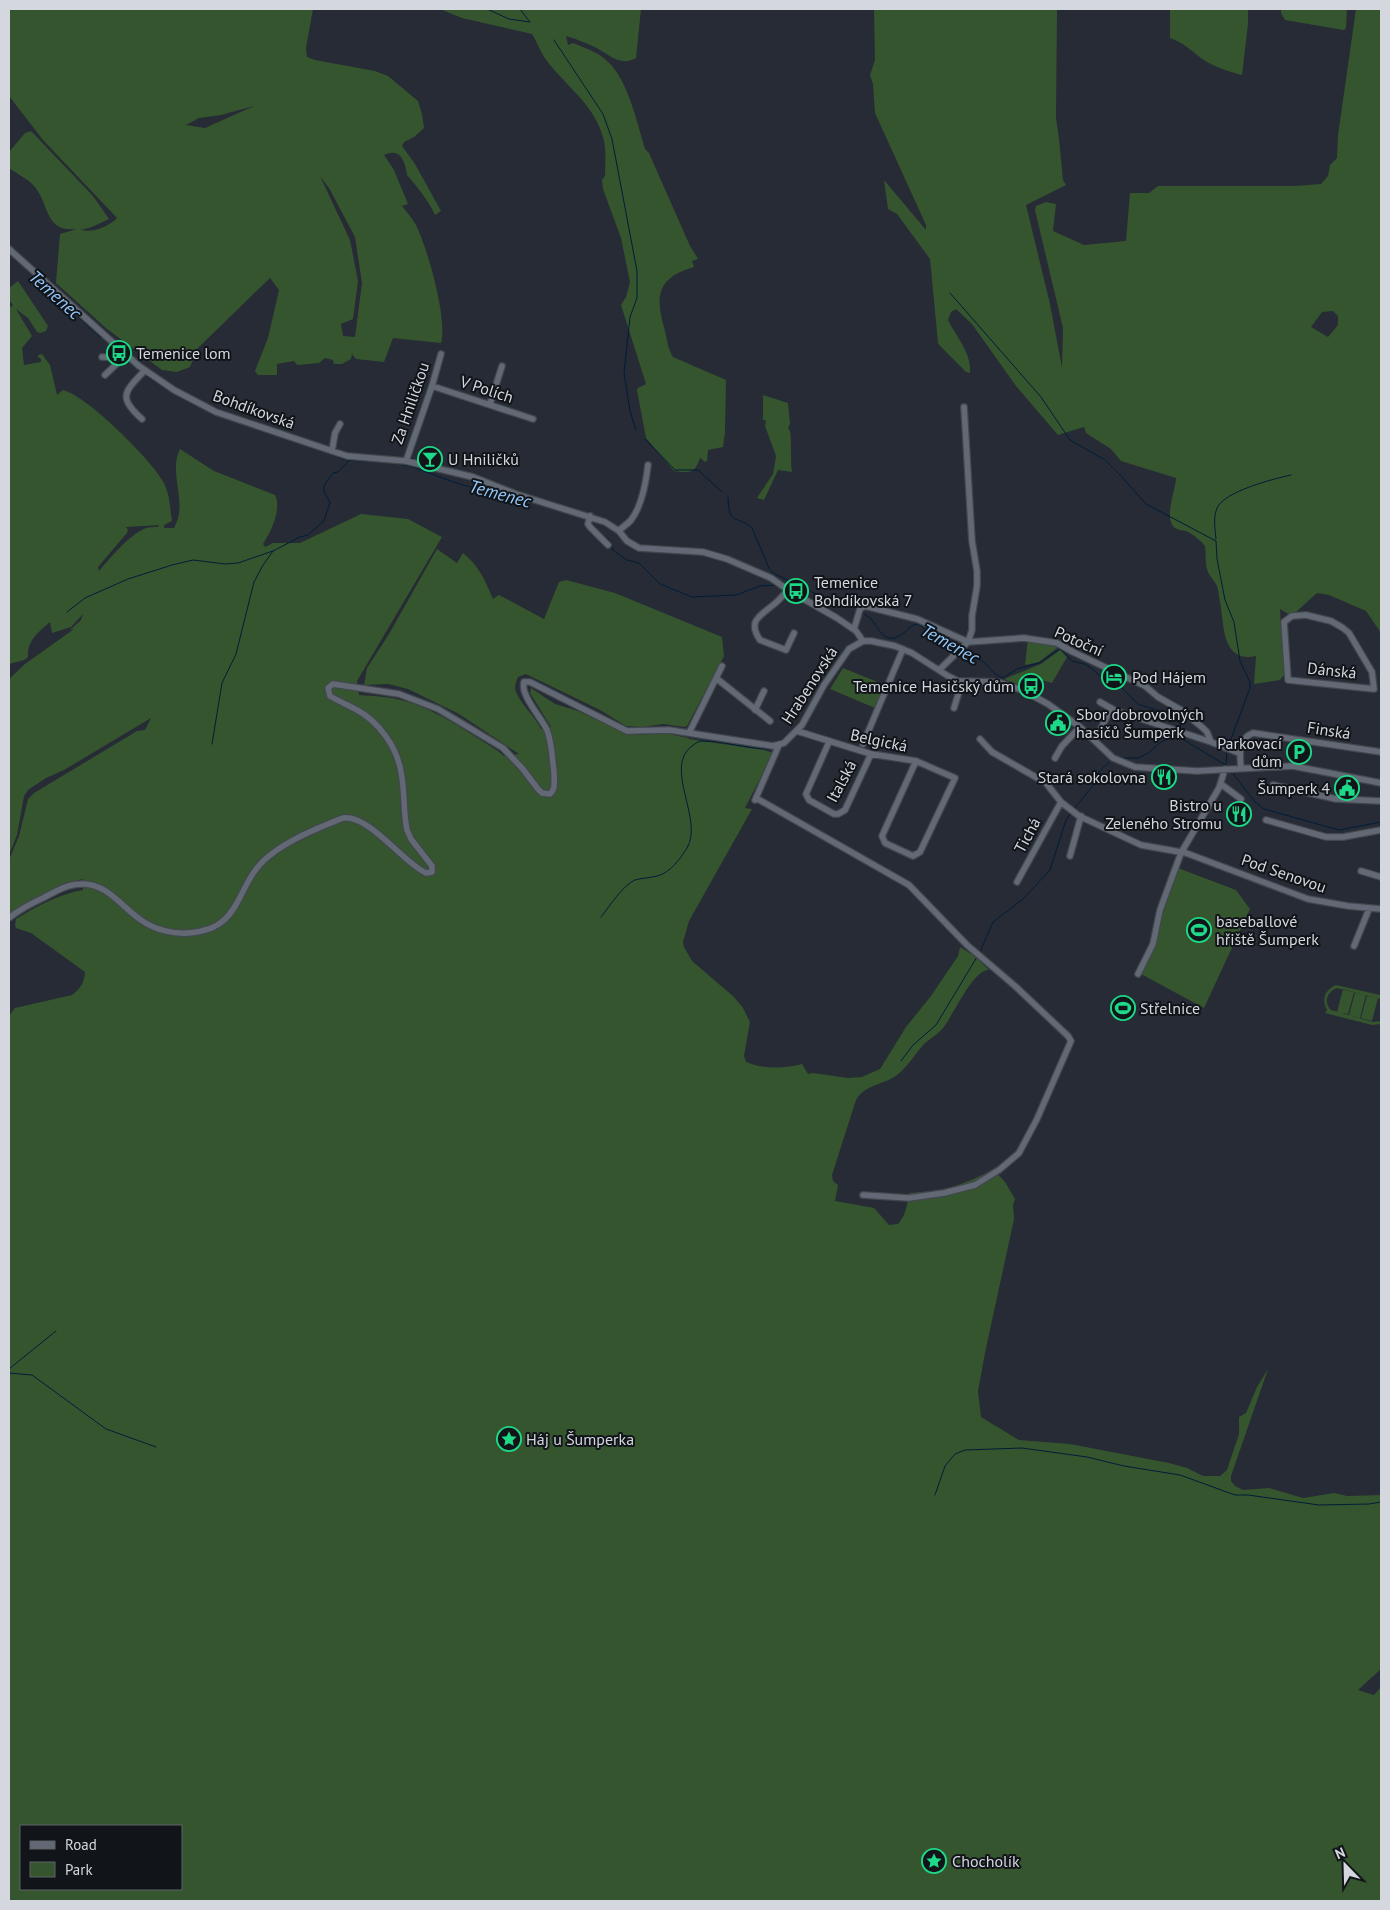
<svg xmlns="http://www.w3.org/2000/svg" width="1390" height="1910" font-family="'PT Sans',sans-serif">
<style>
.green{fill:#35552e;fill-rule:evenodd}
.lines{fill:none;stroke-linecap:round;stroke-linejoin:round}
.stream{stroke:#001d39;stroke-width:1}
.minor-casing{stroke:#42474e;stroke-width:8}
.minor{stroke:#636974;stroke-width:5.5}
.labels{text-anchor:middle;stroke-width:4;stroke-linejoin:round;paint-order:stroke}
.poi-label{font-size:16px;fill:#d4d7de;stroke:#111418;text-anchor:start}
.street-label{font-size:16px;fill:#d4d7de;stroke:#111418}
.water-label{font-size:18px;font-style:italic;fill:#94c9fc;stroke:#111418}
</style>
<rect width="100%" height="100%" fill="#262b35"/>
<path class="green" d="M9 9H313L306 48 307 57 315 60 375 71 388 76 418 101 422 114 424 128 414 137 404 142 402 146 415 164 441 211 435 215C430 203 416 185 407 175 405 162 401 147 384 155L394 170 408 204 402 206C407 212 412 218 416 225 427 247 448 319 441 343L393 338 384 362 356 359 352 354 351 359 342 364H334L333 360 325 358 319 363 297 365 294 361 277 364V375H258L255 371 268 338 279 290 270 278 198 348 190 367 177 372 162 370 107 329 56 283 60 234 77 229C44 233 50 204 34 186 28 179 17 174 9 168V152L25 133 31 131 93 196 109 219 92 227 81 230C93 233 108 227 117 218L43 140 9 96ZM254 106 205 128 186 125 199 118 221 115ZM320 176 329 188 355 237 362 283 355 337 343 336 341 324 353 319 358 281 350 240Z
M440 9H641L636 58C621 66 612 57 600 50 590 44 576 39 566 36L568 45 573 43C585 48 598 52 607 61 627 77 638 125 645 149L649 153 690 246 698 259 692 261 694 267C656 278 655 297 665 331 667 340 668 349 673 357L726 380 725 432 723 447 708 450 707 461 705 462 700 458C695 474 689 473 674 471L646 438 637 390 638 388 646 384 621 305 626 297 630 282 621 238 603 189 602 180 605 176C605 163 607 146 602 134 593 104 565 85 547 61 540 52 538 43 532 34L462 18Z
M874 9H1057L1056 118 1059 139 1063 180 1066 185 1026 205 1050 304 1062 368 1063 328 1035 210 1036 206 1046 202 1056 204 1053 231 1084 245 1126 241 1130 193H1149L1158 186H1295L1321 184 1328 176 1330 165 1337 158 1338 135 1356 9H1381V633L1366 611 1329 595 1317 593 1297 611 1295 618 1280 609 1284 675 1280 680 1254 684 1256 656C1219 664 1225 620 1219 597 1219 594 1218 589 1217 586 1214 580 1208 575 1207 569 1205 562 1206 553 1205 546 1200 540 1193 534 1186 531 1182 530 1178 530 1175 528 1163 519 1176 489 1176 478L1121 461 1111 449 1086 433 1084 427 1058 435 1016 386 972 324 956 309 951 312 948 320C956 336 972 354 970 373L966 372 941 347 938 343 930 259 897 214 888 209 884 180 926 230V225L875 113 873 84 870 75 875 60ZM1333 311 1338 316V325L1328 337 1311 327 1322 312Z
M1170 9 1248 10V24L1242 75C1227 71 1214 67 1201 58 1190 50 1183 42 1170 38Z
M1281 9H1347L1346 28 1344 30 1285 20 1281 13Z
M18 281 48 326 46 331 40 333 37 332 28 318 16 309 32 336 22 348 24 365 41 362V359L38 357V355L42 354 50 365 57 395 63 390C86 395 153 461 164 483 170 496 170 508 172 521L164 525V528H174C176 523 179 518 179 513 182 493 170 468 180 449L214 471 275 495C282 509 271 532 263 544L265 547 273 543H300L361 514 408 519 442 537 357 681 359 695C375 696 391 697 405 701 439 711 469 733 498 751L504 756 519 754 459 714 408 689 388 684 364 685 367 668 389 634 437 549 457 563 463 553C479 566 485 580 493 599L499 595 544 619 559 582 566 580 615 593 722 637 724 656 687 726 685 727 663 724 642 727 626 726 600 710 526 674 518 677C516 682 514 687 516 692 522 706 535 716 541 729L551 727 530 693 531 688 555 704 578 711 626 734 639 735 664 733 688 738 689 739 764 750 773 753 745 808 752 809 689 921 683 942 684 947 692 961 734 997 743 1008 750 1022 744 1056 746 1062C763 1069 784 1069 802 1064L808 1074 813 1073 848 1078 862 1077 880 1069 906 1027 931 996 958 956 960 947 973 955 989 970C973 969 953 1016 943 1028 938 1034 931 1038 925 1043 915 1053 909 1066 897 1075 884 1085 865 1084 856 1100L832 1175 833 1181 838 1185 835 1201 874 1208 889 1225 898 1224C906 1215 907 1205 909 1193 939 1192 967 1185 993 1169L1005 1182 1015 1199 1013 1205 1014 1219 985 1353 978 1391 981 1417 1019 1440 1070 1444 1169 1463 1187 1468 1203 1476H1220L1227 1470 1239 1434V1417L1246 1413 1257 1387 1268 1369 1231 1476V1481L1235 1486 1243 1490 1269 1488 1303 1498 1334 1493 1347 1496 1381 1495V1669L1358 1690 1374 1695 1381 1687V1901H9V1016L15 1008 72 995C81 988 84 983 85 972L31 933 16 928 15 925 16 919C37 906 59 894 83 890V879L65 883 9 913V860L19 836 28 799 34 793 137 731 145 730 151 718 64 770 46 778 28 790 24 796 17 835 9 855V679L25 664 74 629 70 630 81 620 83 614 71 627 52 633 50 622C39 632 27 640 28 657L24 660 9 664V305L11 307 13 305 9 300V288ZM159 525 158 527C154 527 150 527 146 528 129 535 111 557 99 571L98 567 127 533 128 530 126 527ZM21 1826H181V1889H21Z
M763 395 788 403 790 424 788 428 790 431C792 445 790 459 792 472L778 470 764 500 757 498 773 474 776 456 765 426 766 420H763Z
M1028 639 1058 645 1057 648 1039 662 1025 665Z
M1060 650 1067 657 1052 683 1041 680 1033 684 1031 683 1027 688 1004 679 1041 664Z
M843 668 885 685 875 708 830 689Z
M1178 868 1236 890 1250 909 1204 1008 1141 974 1157 941 1161 919Z
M1336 985 1380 995 1381 999 1337 988C1327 992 1323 1002 1331 1010L1373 1022 1381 1021V1024L1372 1025 1325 1013 1327 1010C1321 999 1325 990 1336 985Z
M1343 989 1354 992 1348 1014 1337 1012Z
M1355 993 1366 995 1360 1018 1349 1015Z
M1367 996 1378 998 1372 1021 1361 1018Z
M1118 998 1136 1004 1126 1019 1109 1012Z"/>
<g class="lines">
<path class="stream" d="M487 9 509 19 530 22
M520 9 529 21
M554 40 603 114 612 139 637 271V298L630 317 624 373 630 411 636 430
M9 253 100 337
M950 293 1041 397 1070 440 1105 460 1121 476 1146 504 1216 541 1217 559 1225 600 1234 622 1240 661 1250 682V688L1228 747
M126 360 141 371
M144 374C192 409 238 424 294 441
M645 439 675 470H698L722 492
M322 451 346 460 396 463 413 467 445 479 466 486 493 490 530 501
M728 497C729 527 736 514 752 528L769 568 773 573 820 596 844 602 859 609
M602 535 609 540 613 550 618 554 627 560 639 563 660 584 692 597 736 595 760 586 776 585
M1216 539C1215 528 1213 518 1217 508 1225 491 1273 479 1291 475
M67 612 85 598 128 579 172 565 193 560 225 564 238 563 273 551
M862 612C865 615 868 616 871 619 882 633 886 647 905 632 910 628 912 624 918 624L955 651
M960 654C967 657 974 658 980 660 989 664 992 675 1003 678L1017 669 1039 663 1060 649 1072 661 1084 664 1090 667 1106 681H1110L1122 688 1138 704 1168 714 1180 723 1181 731
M1182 734 1184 740 1227 766
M212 744 222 683 236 654 254 582 263 565 273 551 300 537 308 535 324 521 330 502C320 487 323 487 333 473L338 472 349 461
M1120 758H1138L1148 753 1161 742 1176 735 1183 739
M1226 764 1227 750
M1231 771 1255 802 1264 809 1339 830 1381 822
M1073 810 1092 787 1099 772 1111 760
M601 917C609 907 623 885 635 880 641 878 650 878 657 876 670 873 680 859 687 848 704 820 663 767 692 746 696 743 698 741 702 741 726 741 750 750 774 749
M980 952 993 922 1023 899 1050 870 1066 820 1071 813
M901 1061 913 1045 936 1025 977 957
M9 1369 56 1331
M9 1373 32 1375 106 1429 156 1447
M935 1495 945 1466 955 1454 965 1450 1022 1448 1087 1457 1124 1466 1180 1475 1235 1495H1248L1319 1505 1369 1504 1381 1502"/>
<defs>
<path id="minor" d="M9 249 139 366 174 390 216 412 347 456 406 461 473 477 516 494 605 522 619 531 627 541 639 548 703 552 727 559 771 578 788 590 837 618 856 631 863 641
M102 357 122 358
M105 375 126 355
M432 386 533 419
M490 404 502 366
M142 419C116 396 126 391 145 370
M332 451 335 433 340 424
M406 461 432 386 441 354
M590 516 588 524 590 527 608 545
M619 531C622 527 628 524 631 520 642 506 646 482 648 465
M788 590C783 595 779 601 773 605 760 616 747 621 760 640L786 650 794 633
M1306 615 1331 621 1343 628 1349 633 1372 672 1374 689 1288 680 1284 622 1292 616Z
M854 629 860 609 865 606 917 619 968 642 1024 638 1057 643 1073 652 1145 686 1158 697 1181 710 1203 728 1207 732 1211 742 1239 753
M939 670 968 642 972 630V616L977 586V571L972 541 964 407
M716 678 770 721
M1100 702 1114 710 1211 742
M954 708 962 682
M755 710 764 691
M797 731 871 754 916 761 955 778 920 852 913 856 885 843 882 836 916 761
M689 733 722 666
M980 739 992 752 1046 783 1061 802 1079 816 1141 845 1186 853 1308 899 1348 906 1381 909
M1095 741 1111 708
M829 742 806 794 809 800 834 814H838L845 810 871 754
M863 744 903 649
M1055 758 1062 746 1080 727
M1241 768C1240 755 1237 739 1253 733L1381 752
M1221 784 1241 799
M1273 785 1336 799 1381 801
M756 798 909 885 967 945 1015 986 1068 1036 1071 1041 1037 1119 1019 1153 999 1170 975 1185 944 1193 909 1198 863 1195
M755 800 779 745
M1266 820 1326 837H1343L1381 830
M1070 856 1081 816
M1361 871 1381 877
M1017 882 1061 802
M9 918C20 909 32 903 45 897 56 891 68 884 81 884 107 882 124 910 144 922 156 930 174 934 188 933 245 930 234 883 269 856 290 839 318 828 343 818 370 815 402 862 426 873L432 872V866L411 839 407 830C403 811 405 791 401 772 397 747 379 722 357 710 348 705 338 701 330 696L328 688 333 684 399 694 438 709 503 748 522 768 538 789 542 793 550 794C556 789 554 780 554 772 552 758 552 743 547 730 541 717 520 695 524 682H530L627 731 669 730 773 746 784 743 802 725 824 685 849 649 863 641H871L895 646 912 653 948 676 958 681 998 682 1022 690 1048 704 1080 727 1113 758 1135 767 1197 771 1293 766 1381 783
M1354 946 1369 909
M1138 974 1153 944 1160 910 1181 853 1219 788 1225 769"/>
</defs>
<use href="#minor" class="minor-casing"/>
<use href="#minor" class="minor"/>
</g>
<defs>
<symbol id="bus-ring" viewBox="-11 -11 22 22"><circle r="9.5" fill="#111418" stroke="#1dd988" stroke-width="1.5"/><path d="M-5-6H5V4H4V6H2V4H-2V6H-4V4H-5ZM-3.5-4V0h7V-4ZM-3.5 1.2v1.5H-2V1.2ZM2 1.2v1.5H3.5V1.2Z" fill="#1dd988"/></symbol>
<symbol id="bar-ring" viewBox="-11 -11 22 22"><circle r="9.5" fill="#111418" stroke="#1dd988" stroke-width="1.5"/><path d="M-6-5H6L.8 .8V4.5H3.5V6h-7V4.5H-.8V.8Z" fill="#1dd988"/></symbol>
<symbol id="hotel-ring" viewBox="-11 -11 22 22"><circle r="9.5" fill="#111418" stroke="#1dd988" stroke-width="1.5"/><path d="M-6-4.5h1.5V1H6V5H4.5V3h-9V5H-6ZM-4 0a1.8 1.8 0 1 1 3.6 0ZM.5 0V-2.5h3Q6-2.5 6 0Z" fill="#1dd988"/></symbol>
<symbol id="civic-ring" viewBox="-11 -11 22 22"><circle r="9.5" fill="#111418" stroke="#1dd988" stroke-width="1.5"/><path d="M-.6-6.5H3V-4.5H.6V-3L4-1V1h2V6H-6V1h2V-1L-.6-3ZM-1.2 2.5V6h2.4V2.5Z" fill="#1dd988"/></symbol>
<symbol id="parking-ring" viewBox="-11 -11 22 22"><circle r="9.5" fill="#111418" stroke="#1dd988" stroke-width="1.5"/><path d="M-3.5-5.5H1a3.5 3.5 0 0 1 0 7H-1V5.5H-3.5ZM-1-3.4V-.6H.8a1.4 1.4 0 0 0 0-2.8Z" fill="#1dd988"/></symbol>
<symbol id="restaurant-ring" viewBox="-11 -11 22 22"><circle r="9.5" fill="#111418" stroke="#1dd988" stroke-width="1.5"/><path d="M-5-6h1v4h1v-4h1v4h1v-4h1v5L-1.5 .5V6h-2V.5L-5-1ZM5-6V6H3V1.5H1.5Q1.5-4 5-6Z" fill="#1dd988"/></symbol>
<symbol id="stadium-ring" viewBox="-11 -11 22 22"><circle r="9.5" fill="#111418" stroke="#1dd988" stroke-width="1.5"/><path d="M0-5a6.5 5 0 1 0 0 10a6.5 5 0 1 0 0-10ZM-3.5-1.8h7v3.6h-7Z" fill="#1dd988"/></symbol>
<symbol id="sight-ring" viewBox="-11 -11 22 22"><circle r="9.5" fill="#111418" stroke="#1dd988" stroke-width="1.5"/><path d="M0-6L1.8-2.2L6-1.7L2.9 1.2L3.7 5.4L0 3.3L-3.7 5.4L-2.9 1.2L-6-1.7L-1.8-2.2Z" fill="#1dd988"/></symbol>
</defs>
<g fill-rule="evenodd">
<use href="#bus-ring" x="105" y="339" width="28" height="28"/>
<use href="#bar-ring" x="416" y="445" width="28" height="28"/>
<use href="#bus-ring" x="782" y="577" width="28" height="28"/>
<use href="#hotel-ring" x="1100" y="663" width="28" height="28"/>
<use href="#bus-ring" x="1017" y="672" width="28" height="28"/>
<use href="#civic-ring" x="1044" y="709" width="28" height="28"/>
<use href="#parking-ring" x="1285" y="738" width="28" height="28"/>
<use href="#restaurant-ring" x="1150" y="763" width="28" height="28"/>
<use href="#civic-ring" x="1333" y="774" width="28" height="28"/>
<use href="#restaurant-ring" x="1225" y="800" width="28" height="28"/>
<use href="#stadium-ring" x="1185" y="916" width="28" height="28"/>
<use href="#stadium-ring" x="1109" y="994" width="28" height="28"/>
<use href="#sight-ring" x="495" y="1425" width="28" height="28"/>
<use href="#sight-ring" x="920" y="1847" width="28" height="28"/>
</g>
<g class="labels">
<g class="poi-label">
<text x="136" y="359">Temenice lom</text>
<text x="448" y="465">U Hniličků</text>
<text x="814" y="588">Temenice<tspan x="814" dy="18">Bohdíkovská 7</tspan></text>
<text x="1132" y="683">Pod Hájem</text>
<text x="1014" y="692" text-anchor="end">Temenice Hasičský dům</text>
<text x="1076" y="720">Sbor dobrovolných<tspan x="1076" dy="18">hasičů Šumperk</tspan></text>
<text x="1282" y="749" text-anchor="end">Parkovací<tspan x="1282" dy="18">dům</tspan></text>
<text x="1146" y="783" text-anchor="end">Stará sokolovna</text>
<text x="1330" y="794" text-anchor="end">Šumperk 4</text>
<text x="1222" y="811" text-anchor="end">Bistro u<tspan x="1222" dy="18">Zeleného Stromu</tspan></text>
<text x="1216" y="927">baseballové<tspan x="1216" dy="18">hřiště Šumperk</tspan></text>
<text x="1140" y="1014">Střelnice</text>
<text x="526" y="1445">Háj u Šumperka</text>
<text x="952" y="1867">Chocholík</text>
</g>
<g class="street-label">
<text transform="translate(487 389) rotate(18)" y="6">V Polích</text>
<text transform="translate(410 403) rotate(-71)" y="6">Za Hniličkou</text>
<text transform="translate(254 409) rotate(20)" y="6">Bohdíkovská</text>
<text transform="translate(1079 641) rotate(24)" y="6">Potoční</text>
<text transform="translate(1332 670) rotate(6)" y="6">Dánská</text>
<text transform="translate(809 685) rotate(-57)" y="6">Hrabenovská</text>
<text transform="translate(1329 730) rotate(9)" y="6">Finská</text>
<text transform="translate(879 740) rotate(12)" y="6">Belgická</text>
<text transform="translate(841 781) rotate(-62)" y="6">Italská</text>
<text transform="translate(1027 835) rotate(-62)" y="6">Tichá</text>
<text transform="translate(1284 873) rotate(19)" y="6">Pod Senovou</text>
</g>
<g class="water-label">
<text transform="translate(55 295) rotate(42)" y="6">Temenec</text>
<text transform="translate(500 494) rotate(15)" y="6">Temenec</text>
<text transform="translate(950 644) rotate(29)" y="6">Temenec</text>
</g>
</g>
<rect width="1390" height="1910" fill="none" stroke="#d4d7de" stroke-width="20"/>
<rect x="20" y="1825" width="162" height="65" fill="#111418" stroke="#5f6267"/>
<rect x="30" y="1841" width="25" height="8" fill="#636974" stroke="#5f6267"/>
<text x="65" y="1850" font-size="15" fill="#d4d7de">Road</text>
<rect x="30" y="1862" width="25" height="15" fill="#35552e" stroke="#5f6267"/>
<text x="65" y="1875" font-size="15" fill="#d4d7de">Park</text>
<g transform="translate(1345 1865) rotate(337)" stroke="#111418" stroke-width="4" paint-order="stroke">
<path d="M0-4L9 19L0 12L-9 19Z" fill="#d4d7de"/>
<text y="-8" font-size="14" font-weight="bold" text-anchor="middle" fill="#d4d7de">N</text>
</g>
</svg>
